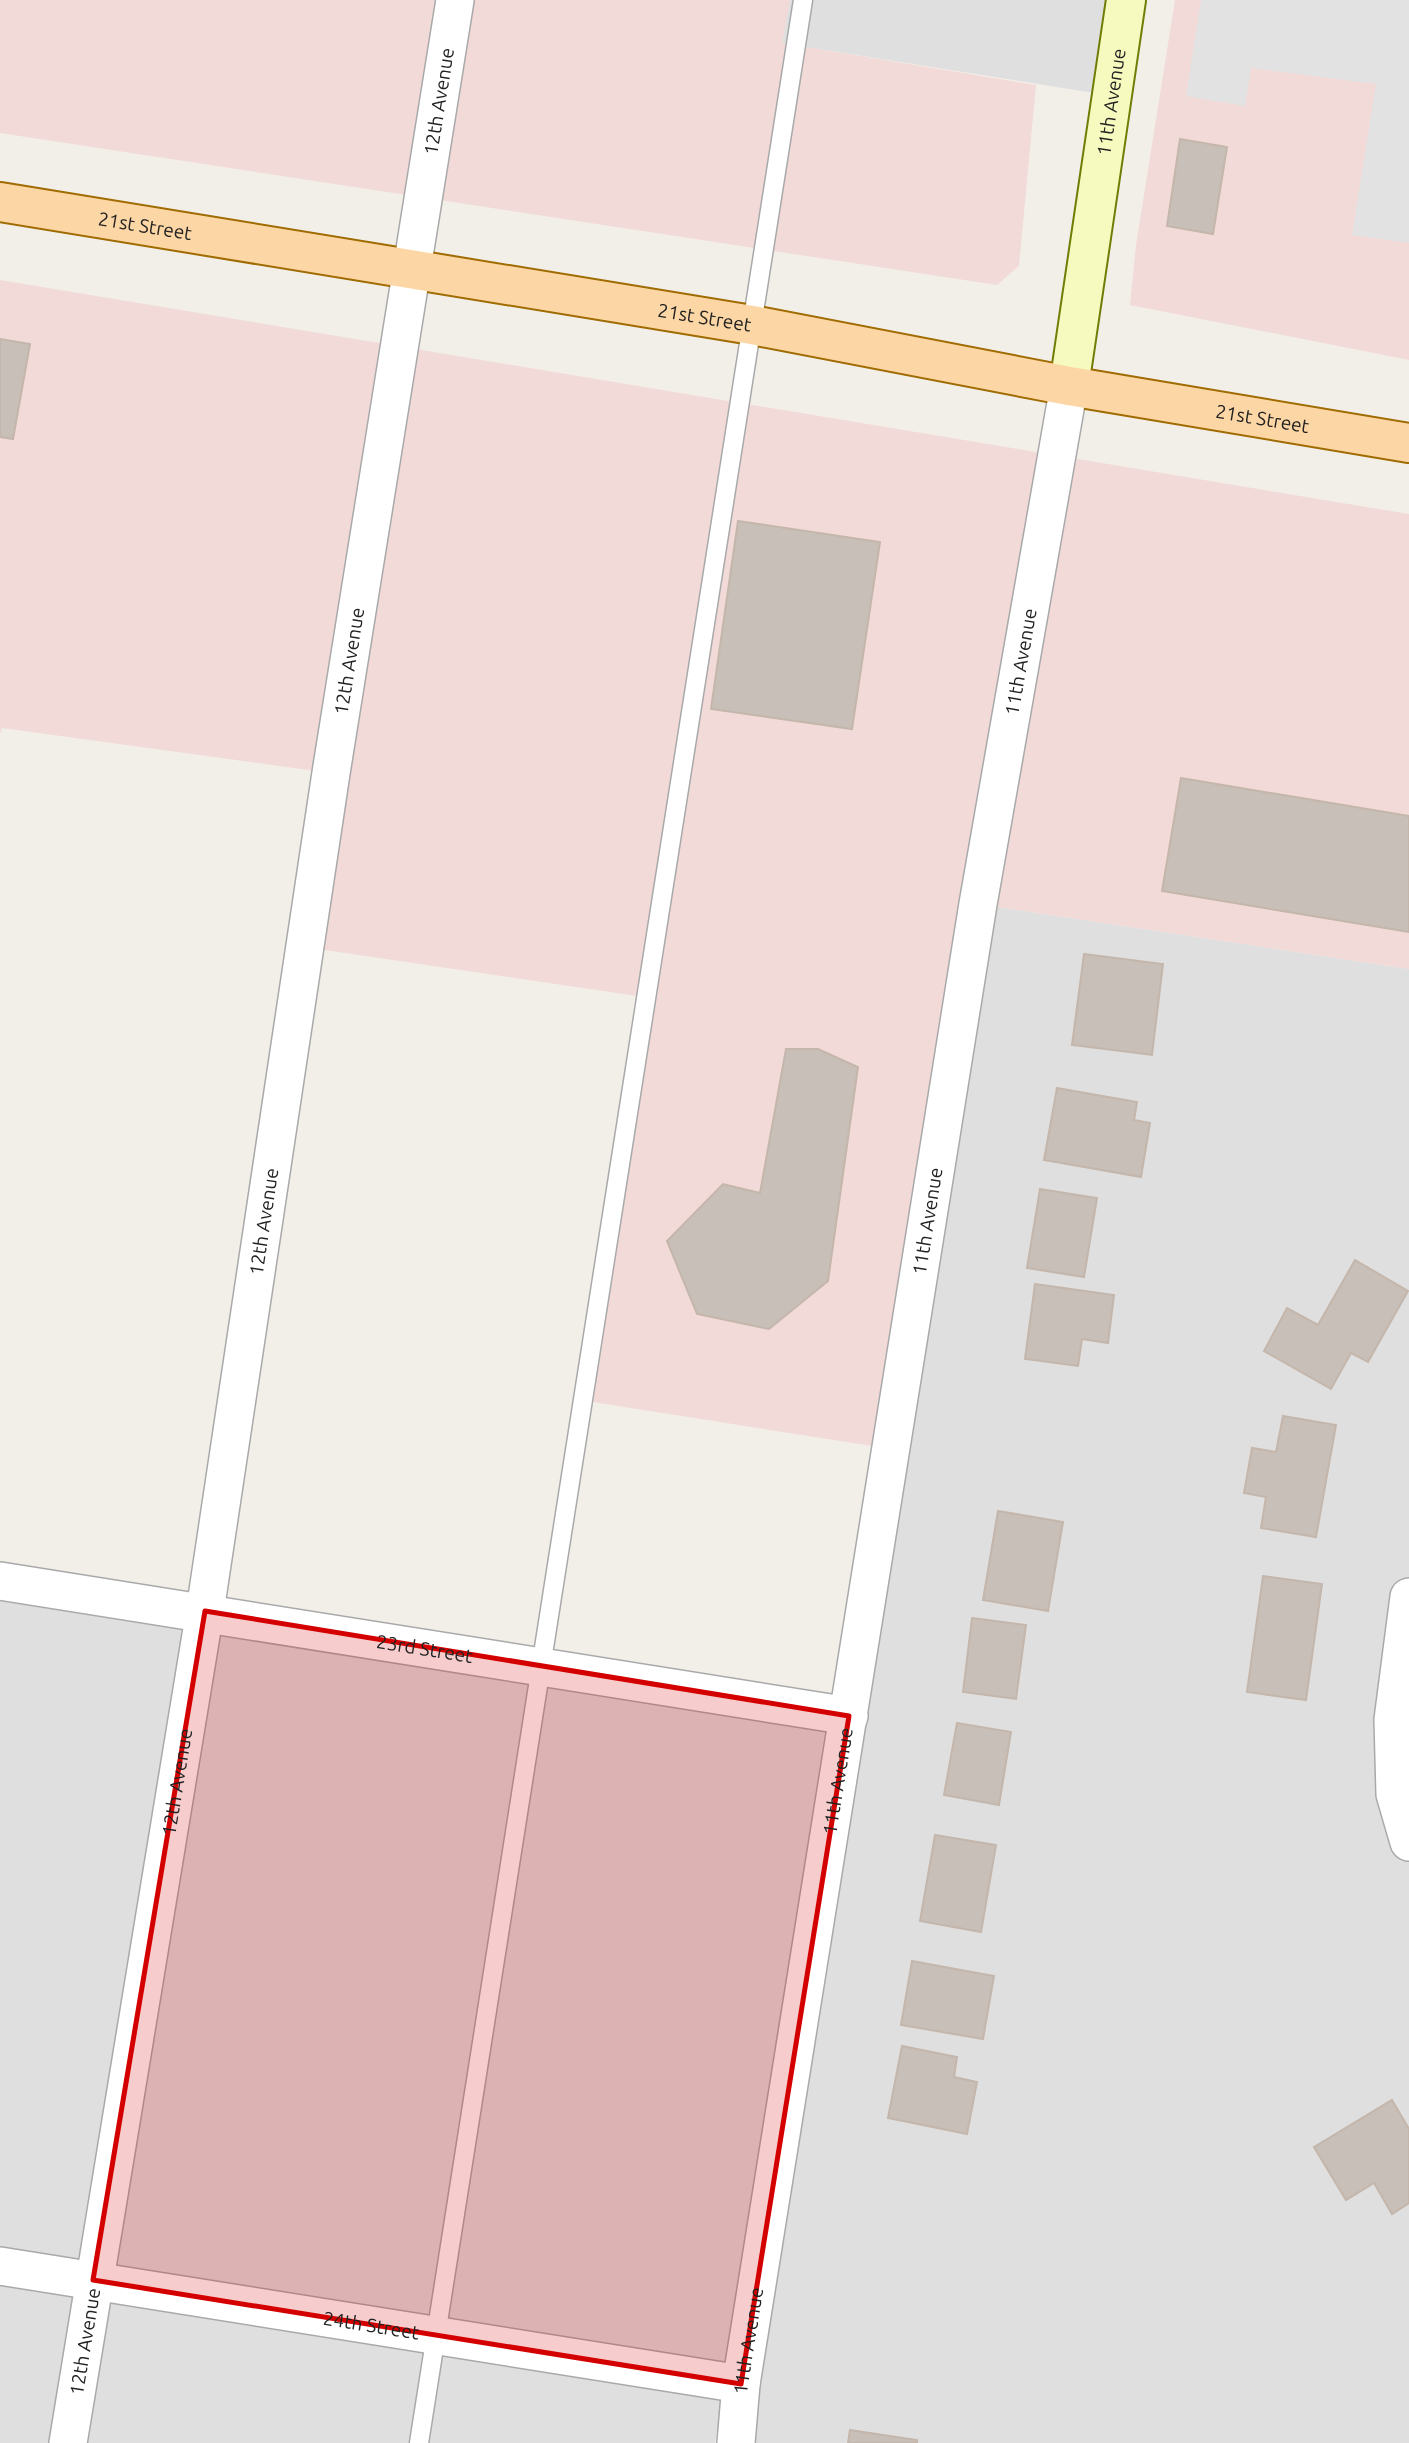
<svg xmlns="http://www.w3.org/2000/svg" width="1409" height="2443" font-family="Ubuntu,sans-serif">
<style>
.residential{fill:#e0dfdf}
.commercial{fill:#f2dad9}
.parking{fill:#e2e2e2}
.building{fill:#c7bfb8;stroke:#c4b6ab;stroke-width:2}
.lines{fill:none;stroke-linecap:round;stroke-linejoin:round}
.service-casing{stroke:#a9a9a9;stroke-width:21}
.minor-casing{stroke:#a9a9a9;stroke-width:40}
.secondary-casing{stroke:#707d05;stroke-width:42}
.primary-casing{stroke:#a06b00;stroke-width:42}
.service{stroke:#fff;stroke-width:18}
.minor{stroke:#fff;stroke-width:37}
.secondary{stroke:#f7fabf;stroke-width:38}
.primary{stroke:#fcd6a4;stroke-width:38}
.marked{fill:#d40000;fill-opacity:0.2;stroke:#d40000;stroke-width:5;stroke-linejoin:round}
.labels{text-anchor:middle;stroke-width:7;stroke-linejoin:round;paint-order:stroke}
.street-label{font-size:19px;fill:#222;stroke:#fff}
</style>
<rect width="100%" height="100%" fill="#f2efe9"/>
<path class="residential" d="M790 0H1126L1113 96 781 43Z
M978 904 1409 969V2443H736Z
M0 1601 825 1731 715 2443H0Z"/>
<path class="commercial" d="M0 0H790L782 43 1036 85 1019 266 997 285 0 133Z
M1175 0H1409V360L1130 305 1136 245Z
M0 280 1409 514V969L978 904 891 1449 580 1400 644 997 304 947 330 773 2 728 0 734Z"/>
<path class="parking" d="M1201 0H1409V243L1352 235 1376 84 1251 68 1245 106 1186 96Z"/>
<path class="building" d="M1180 139 1227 147 1213 234 1167 226Z
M0 339 30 344 13 439 0 437Z
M738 521 880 542 852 729 711 709Z
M1181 778 1409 816V932L1162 891Z
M1084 954 1163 964 1152 1055 1072 1045Z
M786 1049H818L858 1067 828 1281 769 1329 697 1314 667 1241 723 1184 760 1193Z
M1057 1088 1137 1102 1134 1120 1150 1123 1141 1177 1044 1160Z
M1040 1189 1097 1198 1084 1277 1027 1268Z
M1355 1260 1408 1291 1368 1362 1351 1353 1331 1389 1264 1351 1287 1308 1318 1325Z
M1035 1284 1114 1295 1108 1343 1082 1339 1078 1366 1025 1359Z
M1283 1416 1336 1425 1316 1537 1261 1528 1266 1497 1244 1493 1252 1448 1276 1452Z
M998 1511 1063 1522 1048 1611 983 1600Z
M1263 1576 1322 1584 1306 1700 1247 1692Z
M972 1618 1026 1625 1016 1699 963 1692Z
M957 1723 1011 1732 999 1805 944 1795Z
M935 1835 996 1845 981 1932 920 1921Z
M912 1961 994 1976 983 2039 901 2025Z
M902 2046 957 2057 954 2077 977 2082 967 2134 888 2118Z
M1392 2100 1409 2129V2203L1392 2214 1374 2183 1346 2200 1314 2147Z
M850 2430 917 2440V2443H848Z"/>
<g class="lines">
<defs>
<path id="service" d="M419 2443 803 0"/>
<g id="minor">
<path id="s1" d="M0 1581 849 1716"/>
<path d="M1409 1597 1393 1720 1395 1794 1409 1842"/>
<path id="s2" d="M0 2266 741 2384"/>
<path id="s3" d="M68 2443 205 1611 331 773 455 0"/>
<path id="s4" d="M736 2443 741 2384 978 904 1069 386"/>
</g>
<g id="secondary">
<path id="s5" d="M1069 386 1126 0"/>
</g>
<g id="primary">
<path id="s6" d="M0 202 752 325 1069 386 1409 443"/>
</g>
</defs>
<use href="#service" class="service-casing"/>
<use href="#minor" class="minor-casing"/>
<use href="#secondary" class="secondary-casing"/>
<use href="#primary" class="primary-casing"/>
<use href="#service" class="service"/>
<use href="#minor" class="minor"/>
<use href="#secondary" class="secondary"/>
<use href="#primary" class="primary"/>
</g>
<path class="marked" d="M205 1611 849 1716 741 2384 93 2280Z"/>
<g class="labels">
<g class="street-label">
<text dy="7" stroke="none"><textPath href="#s3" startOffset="2371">12th Avenue</textPath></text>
<text dy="7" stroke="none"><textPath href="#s5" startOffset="287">11th Avenue</textPath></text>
<text dy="7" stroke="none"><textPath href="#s6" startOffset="147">21st Street</textPath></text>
<text dy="7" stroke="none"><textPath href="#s6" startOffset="714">21st Street</textPath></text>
<text dy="7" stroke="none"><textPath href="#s6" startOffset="1281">21st Street</textPath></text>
<text dy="7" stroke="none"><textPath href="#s3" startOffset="1804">12th Avenue</textPath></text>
<text dy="7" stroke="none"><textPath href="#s4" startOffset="1804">11th Avenue</textPath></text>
<text dy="7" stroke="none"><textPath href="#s4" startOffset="1237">11th Avenue</textPath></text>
<text dy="7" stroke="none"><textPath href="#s3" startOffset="1237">12th Avenue</textPath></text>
<text dy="7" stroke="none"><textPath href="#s1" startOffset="430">23rd Street</textPath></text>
<text dy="7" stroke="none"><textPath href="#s4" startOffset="670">11th Avenue</textPath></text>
<text dy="7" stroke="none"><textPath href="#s3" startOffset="670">12th Avenue</textPath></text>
<text dy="7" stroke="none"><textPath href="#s2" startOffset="376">24th Street</textPath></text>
<text dy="7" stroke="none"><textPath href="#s3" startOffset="103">12th Avenue</textPath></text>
<text dy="7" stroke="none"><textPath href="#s4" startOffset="103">11th Avenue</textPath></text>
</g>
</g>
</svg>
